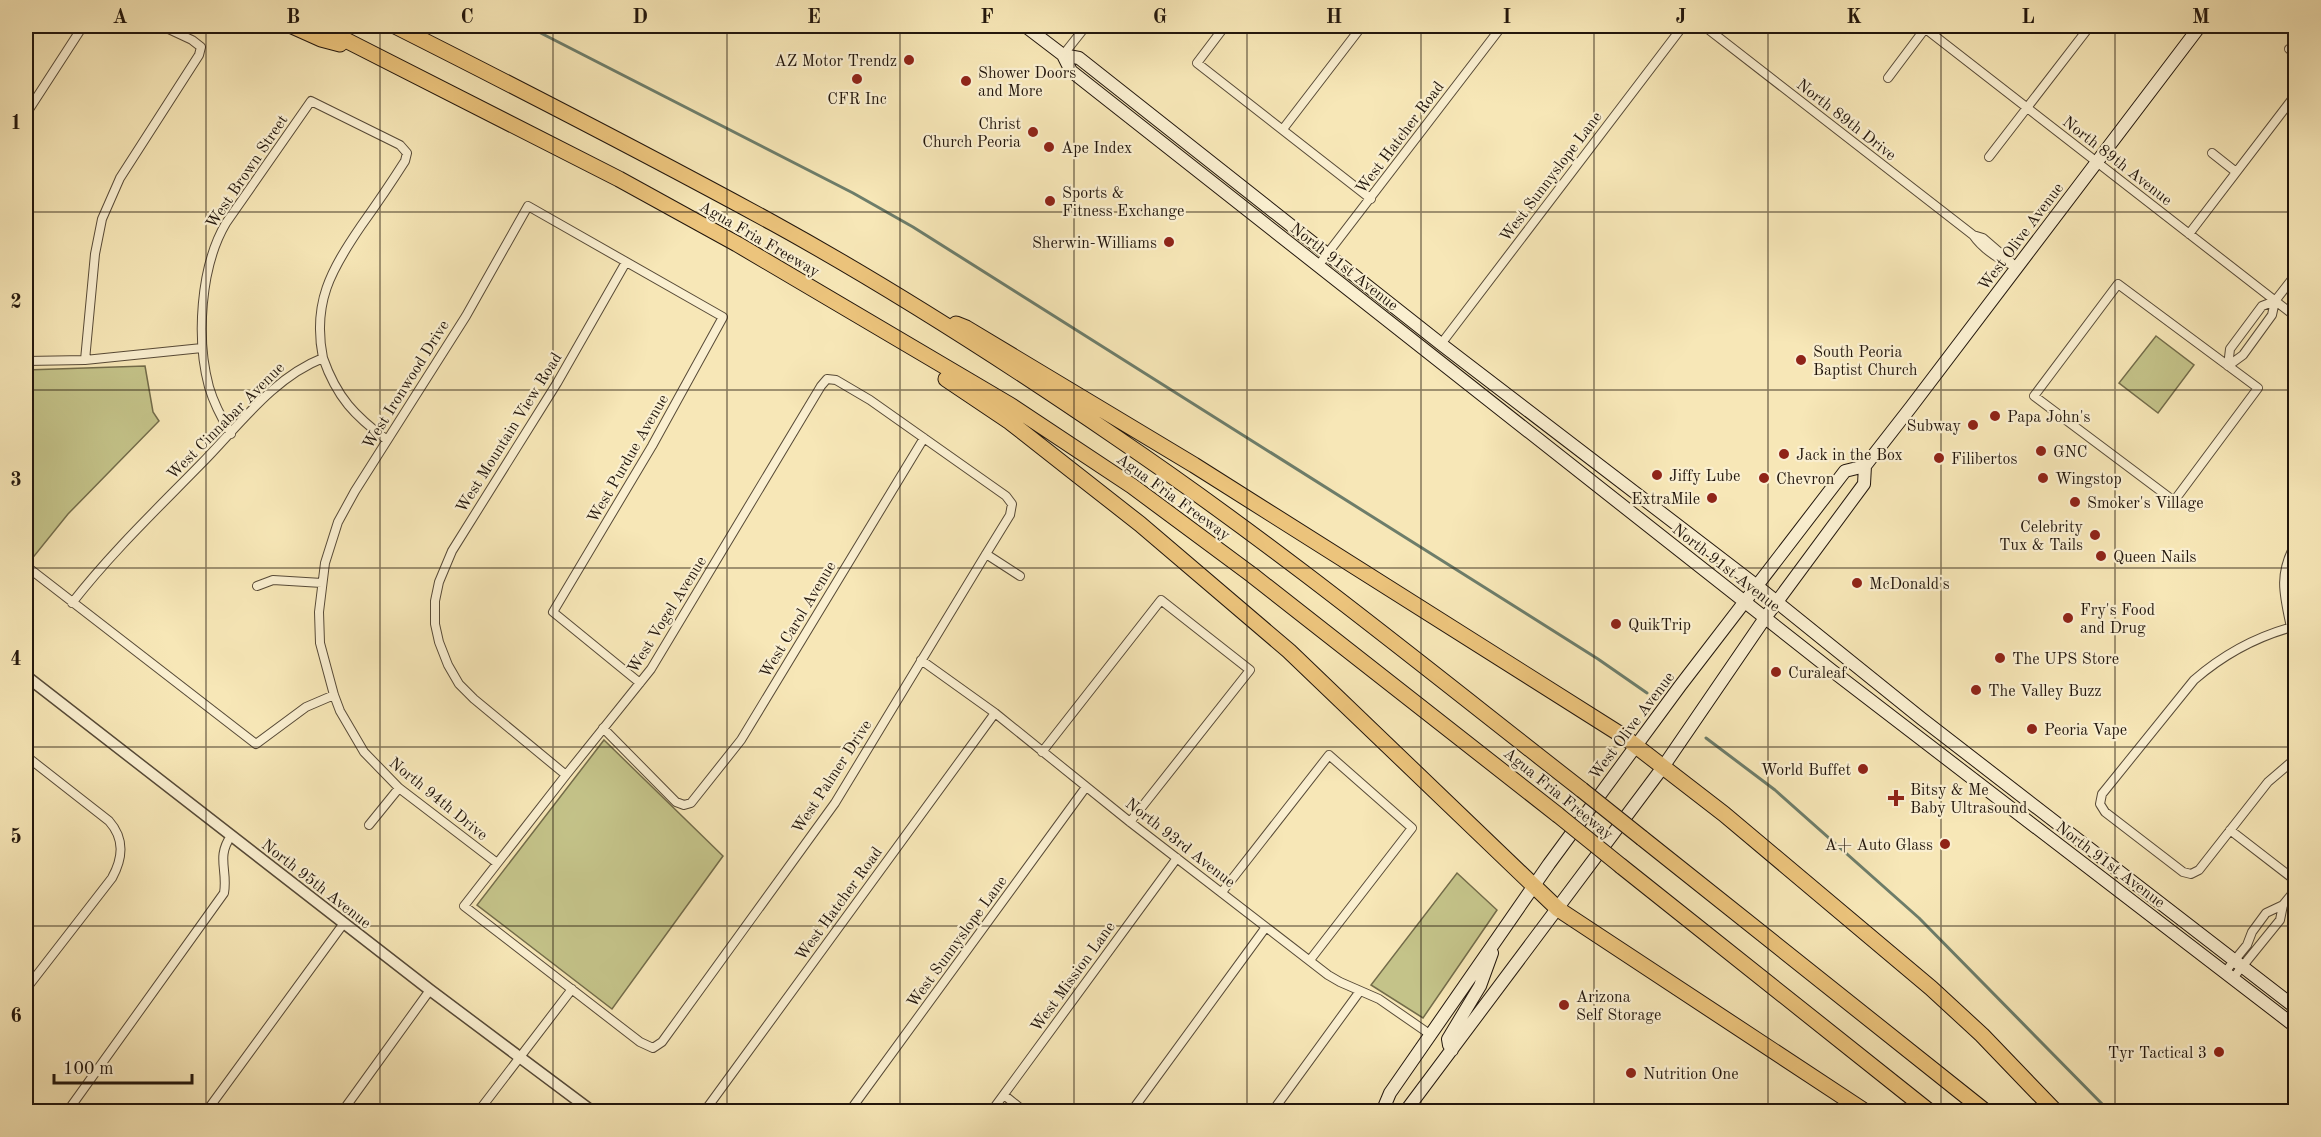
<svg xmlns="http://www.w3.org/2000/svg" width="2321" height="1137" font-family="'Old Standard TT',serif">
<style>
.green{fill:#c4c389;stroke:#736c4a;stroke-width:1.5}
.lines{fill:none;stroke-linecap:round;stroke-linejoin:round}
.stream{stroke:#6d7d6a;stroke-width:3}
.minor-casing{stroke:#574a37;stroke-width:10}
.tertiary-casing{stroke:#574a37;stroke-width:13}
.secondary-casing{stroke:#22160c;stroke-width:14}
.motorway-casing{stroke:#22160c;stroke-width:17}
.minor{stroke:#faefd0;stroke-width:8}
.tertiary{stroke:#faefd0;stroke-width:10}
.secondary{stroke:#faefd0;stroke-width:12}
.motorway{stroke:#ecc47c;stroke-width:15}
.motorway-bridge-casing{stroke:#22160c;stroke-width:17;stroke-linecap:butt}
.motorway-bridge{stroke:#ecc47c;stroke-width:15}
.grid{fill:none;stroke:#22160c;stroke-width:1.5;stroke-opacity:0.55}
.poi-dot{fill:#8f2418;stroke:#faefd0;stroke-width:2}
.labels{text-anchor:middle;stroke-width:4.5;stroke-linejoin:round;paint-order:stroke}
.poi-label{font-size:16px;fill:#22160c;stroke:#faefd0;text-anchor:start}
.street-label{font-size:16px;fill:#22160c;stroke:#faefd0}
.neatline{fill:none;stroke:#22160c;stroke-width:2}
.grid-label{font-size:20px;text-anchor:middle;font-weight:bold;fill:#22160c}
</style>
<rect width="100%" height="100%" fill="#f7e7b7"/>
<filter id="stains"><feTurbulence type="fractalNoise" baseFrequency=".00333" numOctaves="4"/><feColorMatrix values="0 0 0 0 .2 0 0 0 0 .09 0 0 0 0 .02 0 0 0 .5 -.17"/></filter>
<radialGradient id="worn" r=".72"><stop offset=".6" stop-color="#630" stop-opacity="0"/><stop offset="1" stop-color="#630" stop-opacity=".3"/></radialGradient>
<path class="green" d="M2156 336 2194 365 2158 413 2119 383Z
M145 366 153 412 159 421 68 514 31 560 26 555V370Z
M604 740 723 856 612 1009 477 905Z
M1457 873 1497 910 1423 1018 1371 985Z"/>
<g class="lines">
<path class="stream" d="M527 26 853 193 913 227 1598 659 1647 693
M1706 738 1775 790 1919 918 2110 1112"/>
<defs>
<path id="minor" d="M1225 26 1197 63 1371 199
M1704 26 1973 235C1984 251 2000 260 2016 267
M1922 26 2296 317
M2289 49 2296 54
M1063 55 1086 26
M1888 78 1927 26
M26 114 83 26
M1283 129 1362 26
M2212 153 2236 172
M1989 157 2090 26
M2189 234 2296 94
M1973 235 1983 238 2013 264
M1318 266 1502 26
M2118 284 2258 388 2174 501 2034 396Z
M1441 344 1683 26
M323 358C337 398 355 416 387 440
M85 360 95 254 102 219 120 178 199 55 201 47 192 40 162 26
M26 361 85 360 202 348
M2228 366 2243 355 2272 315 2275 301 2296 274
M2228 366 2230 349 2262 306 2275 301
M827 379 836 380 870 400 1006 496 1012 504 1010 515 986 554 835 803 662 1042 653 1048 640 1042 464 906 566 775 651 669 821 386Z
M986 554 1020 576
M26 566 256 744 306 707 334 695
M257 586 273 580 322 583
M72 603C111 553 156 510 200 465 238 427 272 378 323 358 312 303 331 270 361 226 376 205 391 183 405 161L407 153 400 145 311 101 226 223C200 267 196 339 209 387 214 404 222 419 231 434
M2296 626C2257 636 2224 654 2194 680L2102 794 2100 804 2105 812 2183 872 2191 874 2199 870 2268 782 2296 758
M2291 627C2284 595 2278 574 2296 543
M921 660 995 713 1130 822 1328 975 1340 982 1379 999 1431 1035
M603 728 676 802 684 805 691 803 741 740 924 438
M1042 752 1161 600 1250 670 1130 822
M26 756 109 821C125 839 123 858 112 878L26 989
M566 775 474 699 459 684 448 665 439 642 435 624V601L439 582 452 551 557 383 626 262
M369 825 399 788
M2230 830 2296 881
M497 863 399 788 364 752 340 711 334 695 320 643 319 612 325 563 338 522 355 491 466 316 528 206 723 317 652 446 553 612 640 683
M1222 892 1329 755 1412 828 1310 960
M2225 972 2247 945 2252 932 2266 913 2283 905 2296 889
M2233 978 2280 920 2283 905
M1004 1095 1025 1112
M67 1112 224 893C228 870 216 857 231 836
M206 1112 344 923
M342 1112 430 990
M478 1112 572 989
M704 1112 995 713
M849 1112 1086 787
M991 1112 1177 858
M1131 1112 1266 927
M1272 1112 1360 991"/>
<path id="tertiary" d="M26 676 430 990 593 1112"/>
<path id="secondary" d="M1025 26 1063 55 1071 71 1835 673 2296 1027
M1063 55 1079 58 1441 344 1757 586 1922 719 2296 1008
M1452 1050 1449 1045 1448 1039 1480 986 1492 953
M1382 1112 1390 1093 1549 864 1680 686 1845 471 1865 466 1911 407 2200 26
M1405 1112 1663 767 1765 618 1864 484 1865 466"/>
<path id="motorway" d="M292 26 321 39 340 44
M318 26 619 179 737 244 1010 405 1132 486 1252 575 1558 815
M395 26C522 90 648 155 773 223 891 288 1006 362 1117 438 1278 547 1428 670 1582 790
M956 324 966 328 1194 465 1623 736 1724 814 1931 988 1982 1035 2056 1112
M946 379 1010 422 1080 477 1140 524 1289 651 1558 909 1866 1112
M1642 838 1986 1112
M1621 866 1930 1112"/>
</defs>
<use href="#minor" class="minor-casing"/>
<use href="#tertiary" class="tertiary-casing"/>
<use href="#secondary" class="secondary-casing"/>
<use href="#motorway" class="motorway-casing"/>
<use href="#minor" class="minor"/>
<use href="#tertiary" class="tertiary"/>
<use href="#secondary" class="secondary"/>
<use href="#motorway" class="motorway"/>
<defs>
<path id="motorway-bridge" d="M1582 790 1642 838
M1558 815 1621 866"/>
</defs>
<use href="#motorway-bridge" class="motorway-bridge-casing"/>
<use href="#motorway-bridge" class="motorway-bridge"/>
</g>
<path class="grid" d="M206 26V1112M380 26V1112M553 26V1112M727 26V1112M900 26V1112M1074 26V1112M1247 26V1112M1421 26V1112M1594 26V1112M1768 26V1112M1941 26V1112M2115 26V1112M26 212H2296M26 390H2296M26 568H2296M26 747H2296M26 926H2296"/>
<g class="poi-dot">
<circle cx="909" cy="60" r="6"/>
<circle cx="857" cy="79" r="6"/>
<circle cx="966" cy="81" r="6"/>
<circle cx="1033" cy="132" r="6"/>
<circle cx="1049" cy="147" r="6"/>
<circle cx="1050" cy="201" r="6"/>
<circle cx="1169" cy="242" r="6"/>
<circle cx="1801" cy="360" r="6"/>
<circle cx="1995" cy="416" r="6"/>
<circle cx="1973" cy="425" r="6"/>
<circle cx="2041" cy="451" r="6"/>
<circle cx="1784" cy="454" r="6"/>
<circle cx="1939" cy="458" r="6"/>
<circle cx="1657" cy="475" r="6"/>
<circle cx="1764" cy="478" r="6"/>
<circle cx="2043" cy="478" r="6"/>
<circle cx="1712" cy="498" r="6"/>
<circle cx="2075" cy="502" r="6"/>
<circle cx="2095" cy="535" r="6"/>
<circle cx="2101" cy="556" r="6"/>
<circle cx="1857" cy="583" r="6"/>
<circle cx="2068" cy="618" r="6"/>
<circle cx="1616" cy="624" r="6"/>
<circle cx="2000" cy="658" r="6"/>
<circle cx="1776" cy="672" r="6"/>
<circle cx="1976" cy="690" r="6"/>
<circle cx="2032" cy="729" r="6"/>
<circle cx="1863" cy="769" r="6"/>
<path d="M1893 789h6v6h6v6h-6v6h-6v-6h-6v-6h6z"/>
<circle cx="1945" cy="844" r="6"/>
<circle cx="1564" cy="1005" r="6"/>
<circle cx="2219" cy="1052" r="6"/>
<circle cx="1631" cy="1073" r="6"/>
</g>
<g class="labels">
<g class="poi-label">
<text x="897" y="66" text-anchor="end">AZ Motor Trendz</text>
<text x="978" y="78">Shower Doors<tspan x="978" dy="18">and More</tspan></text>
<text x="857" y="104" text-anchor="middle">CFR Inc</text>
<text x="1021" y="129" text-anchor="end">Christ<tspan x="1021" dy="18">Church Peoria</tspan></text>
<text x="1061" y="153">Ape Index</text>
<text x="1062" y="198">Sports &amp;<tspan x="1062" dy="18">Fitness Exchange</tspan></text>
<text x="1157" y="248" text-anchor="end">Sherwin-Williams</text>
<text x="1813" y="357">South Peoria<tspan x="1813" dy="18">Baptist Church</tspan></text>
<text x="2007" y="422">Papa John's</text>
<text x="1961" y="431" text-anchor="end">Subway</text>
<text x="2053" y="457">GNC</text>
<text x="1796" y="460">Jack in the Box</text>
<text x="1951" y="464">Filibertos</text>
<text x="1669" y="481">Jiffy Lube</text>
<text x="1776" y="484">Chevron</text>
<text x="2055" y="484">Wingstop</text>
<text x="1700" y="504" text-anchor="end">ExtraMile</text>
<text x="2087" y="508">Smoker's Village</text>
<text x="2083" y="532" text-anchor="end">Celebrity<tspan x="2083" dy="18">Tux &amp; Tails</tspan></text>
<text x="2113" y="562">Queen Nails</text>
<text x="1869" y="589">McDonald's</text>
<text x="2080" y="615">Fry's Food<tspan x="2080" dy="18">and Drug</tspan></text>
<text x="1628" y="630">QuikTrip</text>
<text x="2012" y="664">The UPS Store</text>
<text x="1788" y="678">Curaleaf</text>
<text x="1988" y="696">The Valley Buzz</text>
<text x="2044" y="735">Peoria Vape</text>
<text x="1851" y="775" text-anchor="end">World Buffet</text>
<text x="1910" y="795">Bitsy &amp; Me<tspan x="1910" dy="18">Baby Ultrasound</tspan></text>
<text x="1933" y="850" text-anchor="end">A+ Auto Glass</text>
<text x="1576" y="1002">Arizona<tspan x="1576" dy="18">Self Storage</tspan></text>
<text x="2207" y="1058" text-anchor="end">Tyr Tactical 3</text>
<text x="1643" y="1079">Nutrition One</text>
</g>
<g class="street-label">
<text transform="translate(1847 119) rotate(38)" y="6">North 89th Drive</text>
<text transform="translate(1399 137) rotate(-53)" y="6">West Hatcher Road</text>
<text transform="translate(2118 160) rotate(38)" y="6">North 89th Avenue</text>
<text transform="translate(246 171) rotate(-56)" y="6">West Brown Street</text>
<text transform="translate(1550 176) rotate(-53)" y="6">West Sunnyslope Lane</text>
<text transform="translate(2020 236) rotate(-53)" y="6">West Olive Avenue</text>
<text transform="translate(760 238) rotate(30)" y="6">Agua Fria Freeway</text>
<text transform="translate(1345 266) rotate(38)" y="6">North 91st Avenue</text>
<text transform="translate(405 384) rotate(-58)" y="6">West Ironwood Drive</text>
<text transform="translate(225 420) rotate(-45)" y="6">West Cinnabar Avenue</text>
<text transform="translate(508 432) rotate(-58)" y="6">West Mountain View Road</text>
<text transform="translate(627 458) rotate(-60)" y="6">West Purdue Avenue</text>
<text transform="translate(1174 496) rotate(36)" y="6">Agua Fria Freeway</text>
<text transform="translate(1727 567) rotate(38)" y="6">North 91st Avenue</text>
<text transform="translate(666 614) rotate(-58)" y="6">West Vogel Avenue</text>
<text transform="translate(797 619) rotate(-59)" y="6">West Carol Avenue</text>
<text transform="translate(1631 725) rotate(-53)" y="6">West Olive Avenue</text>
<text transform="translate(831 776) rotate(-57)" y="6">West Palmer Drive</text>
<text transform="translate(1559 793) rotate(39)" y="6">Agua Fria Freeway</text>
<text transform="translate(439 798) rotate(39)" y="6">North 94th Drive</text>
<text transform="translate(1181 842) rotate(38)" y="6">North 93rd Avenue</text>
<text transform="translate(2111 864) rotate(37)" y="6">North 91st Avenue</text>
<text transform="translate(317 883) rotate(38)" y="6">North 95th Avenue</text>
<text transform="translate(838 903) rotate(-54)" y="6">West Hatcher Road</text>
<text transform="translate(956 941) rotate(-54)" y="6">West Sunnyslope Lane</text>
<text transform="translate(1072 976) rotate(-54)" y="6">West Mission Lane</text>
</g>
</g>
<rect width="2321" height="1137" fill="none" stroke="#f7e7b7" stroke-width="66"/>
<path d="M54 1074v9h138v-9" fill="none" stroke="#22160c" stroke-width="3"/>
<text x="63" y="1074" font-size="18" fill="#22160c" stroke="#faefd0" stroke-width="4.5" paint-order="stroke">100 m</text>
<rect x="33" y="33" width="2255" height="1071" class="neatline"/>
<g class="grid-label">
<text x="120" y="23">A</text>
<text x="293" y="23">B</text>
<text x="467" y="23">C</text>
<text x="640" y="23">D</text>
<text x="814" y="23">E</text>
<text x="987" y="23">F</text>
<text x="1160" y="23">G</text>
<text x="1334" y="23">H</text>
<text x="1507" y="23">I</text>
<text x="1681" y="23">J</text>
<text x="1854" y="23">K</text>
<text x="2028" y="23">L</text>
<text x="2201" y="23">M</text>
<text x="16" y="129">1</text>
<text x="16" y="308">2</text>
<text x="16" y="486">3</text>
<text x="16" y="665">4</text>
<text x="16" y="843">5</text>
<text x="16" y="1022">6</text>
</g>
<rect width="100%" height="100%" filter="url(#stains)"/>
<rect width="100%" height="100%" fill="url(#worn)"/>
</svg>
